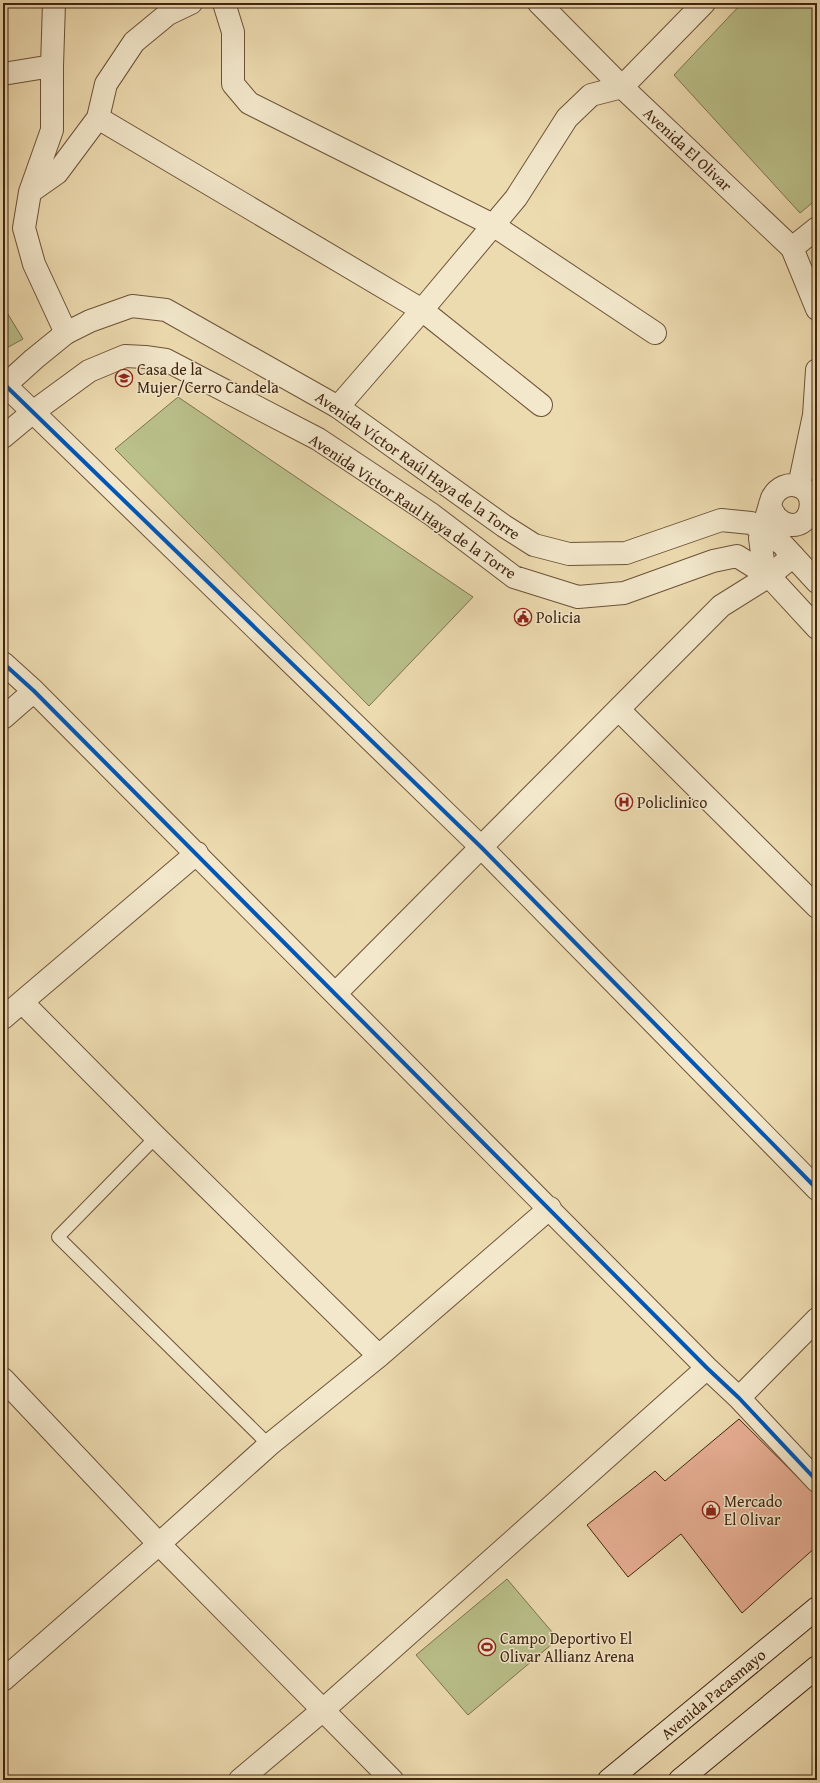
<svg xmlns="http://www.w3.org/2000/svg" width="820" height="1783" font-family="'Gentium Book Plus',serif">
<style>
.green{fill:#bac08a;stroke:#7e724d}
.building{fill:#e8af95;stroke:#422510}
.lines{fill:none;stroke-linecap:round;stroke-linejoin:round}
.service-casing{stroke:#6d5238;stroke-width:14}
.minor-casing{stroke:#6d5238;stroke-width:24}
.tertiary-casing{stroke:#6d5238;stroke-width:24}
.secondary-casing{stroke:#422510;stroke-width:24}
.service{stroke:#f3e8cc;stroke-width:12}
.minor{stroke:#f3e8cc;stroke-width:22}
.tertiary{stroke:#f3e8cc;stroke-width:22}
.secondary{stroke:#f3e8cc;stroke-width:22}
.cycleway-casing{stroke:#f3e8cc;stroke-width:6}
.cycleway{stroke:#0057b8;stroke-width:4}
.labels{text-anchor:middle;stroke-width:3;stroke-linejoin:round;paint-order:stroke}
.street-label{font-size:16px;fill:#422510;stroke:#f3e8cc}
.poi-label{font-size:16px;fill:#422510;stroke:#f3e8cc;text-anchor:start}
</style>
<rect width="100%" height="100%" fill="#eddbb0"/>
<filter id="stains"><feTurbulence type="fractalNoise" baseFrequency=".005" numOctaves="4"/><feColorMatrix values="0 0 0 0 .2 0 0 0 0 .09 0 0 0 0 .02 0 0 0 .5 -.17"/></filter>
<radialGradient id="worn" r=".72"><stop offset=".6" stop-color="#630" stop-opacity="0"/><stop offset="1" stop-color="#630" stop-opacity=".3"/></radialGradient>
<path class="green" d="M742 3H817V199L800 213 674 75Z
M3 306 23 339 3 350Z
M178 397 473 597 369 706 115 449Z
M507 1579 558 1639 468 1715 416 1655Z"/>
<path class="building" d="M739 1419 817 1496V1546L742 1613 681 1534 628 1577 587 1525 655 1471 665 1481Z"/>
<g class="lines">
<defs>
<path id="service" d="M156 1137 58 1237 269 1445"/>
<path id="minor" d="M54 3 52 66V130L30 192 24 228 34 264 66 333
M224 3 233 32V84L249 103 493 225 655 333
M3 74 52 66
M98 118 422 310 541 405
M30 192 57 173 98 118 106 84 134 42 168 14 191 3
M792 248 817 228
M5 385 482 848 817 1189
M338 407 422 310 516 198 567 118 591 95 622 87 704 3
M3 663 34 691 707 1368 739 1398 817 1481
M619 710 817 907
M3 718 34 691
M336 993 721 606 769 576 793 556
M22 1002 156 1137 379 1356
M3 1018 197 853
M3 1379 159 1544 392 1780
M739 1398 817 1319
M3 1680 159 1544 269 1445 379 1356 550 1208
M240 1780 323 1710 707 1368"/>
<path id="tertiary" d="M539 3 622 87 792 248 817 309
M3 387 34 359 66 333 90 321 132 306 166 310 338 407 504 526 534 545 569 554 626 553 721 520 751 523 782 544 817 582
M3 437 33 412 89 371 125 356 145 357 166 360 318 439 431 514 514 577 578 597 624 593 713 561 737 556 769 576 817 628
M799 486 814 415 817 370
M769 576 763 561 760 538 772 498C784 475 816 485 810 510 804 534 774 527 770 504"/>
<path id="secondary" d="M609 1780 817 1608
M680 1780 817 1667"/>
</defs>
<use href="#service" class="service-casing"/>
<use href="#minor" class="minor-casing"/>
<use href="#tertiary" class="tertiary-casing"/>
<use href="#secondary" class="secondary-casing"/>
<use href="#service" class="service"/>
<use href="#minor" class="minor"/>
<use href="#tertiary" class="tertiary"/>
<use href="#secondary" class="secondary"/>
<defs>
<path id="cycleway" d="M5 385 482 848 817 1189
M3 663 34 691 707 1368 739 1398 817 1481"/>
</defs>
<use href="#cycleway" class="cycleway-casing"/>
<use href="#cycleway" class="cycleway"/>
</g>
<defs>
<symbol id="school-ring" viewBox="-11 -11 22 22"><circle r="9.5" fill="#f3e8cc" stroke="#8f2418" stroke-width="1.5"/><path d="M0-5L7-2L0 1L-7-2ZM-4 1L0 2.5L4 1V4Q0 6-4 4Z" fill="#8f2418"/></symbol>
<symbol id="civic-ring" viewBox="-11 -11 22 22"><circle r="9.5" fill="#f3e8cc" stroke="#8f2418" stroke-width="1.5"/><path d="M-.6-6.5H3V-4.5H.6V-3L4-1V1h2V6H-6V1h2V-1L-.6-3ZM-1.2 2.5V6h2.4V2.5Z" fill="#8f2418"/></symbol>
<symbol id="hospital-ring" viewBox="-11 -11 22 22"><circle r="9.5" fill="#f3e8cc" stroke="#8f2418" stroke-width="1.5"/><path d="M-5-5h3v3.5h4V-5h3V5h-3V1.5h-4V5h-3Z" fill="#8f2418"/></symbol>
<symbol id="shop-ring" viewBox="-11 -11 22 22"><circle r="9.5" fill="#f3e8cc" stroke="#8f2418" stroke-width="1.5"/><path d="M-5-2.5h2.3a2.7 3.5 0 0 1 5.4 0H5L5.5 6h-11ZM-1.5-2.5h3a1.5 2.3 0 0 0-3 0Z" fill="#8f2418"/></symbol>
<symbol id="stadium-ring" viewBox="-11 -11 22 22"><circle r="9.5" fill="#f3e8cc" stroke="#8f2418" stroke-width="1.5"/><path d="M0-5a6.5 5 0 1 0 0 10a6.5 5 0 1 0 0-10ZM-3.5-1.8h7v3.6h-7Z" fill="#8f2418"/></symbol>
</defs>
<g fill-rule="evenodd">
<use href="#school-ring" x="114" y="368" width="20" height="20"/>
<use href="#civic-ring" x="513" y="607" width="20" height="20"/>
<use href="#hospital-ring" x="614" y="792" width="20" height="20"/>
<use href="#shop-ring" x="701" y="1500" width="20" height="20"/>
<use href="#stadium-ring" x="477" y="1637" width="20" height="20"/>
</g>
<g class="labels">
<g class="street-label">
<text transform="translate(688 149) rotate(43)" y="6">Avenida El Olivar</text>
<text transform="translate(418 465) rotate(35)" y="6">Avenida Víctor Raúl Haya de la Torre</text>
<text transform="translate(413 506) rotate(34)" y="6">Avenida Victor Raul Haya de la Torre</text>
<text transform="translate(713 1694) rotate(-40)" y="6">Avenida Pacasmayo</text>
</g>
<g class="poi-label">
<text x="137" y="375">Casa de la<tspan x="137" dy="18">Mujer/Cerro Candela</tspan></text>
<text x="536" y="623">Policia</text>
<text x="637" y="808">Policlinico</text>
<text x="724" y="1507">Mercado<tspan x="724" dy="18">El Olivar</tspan></text>
<text x="500" y="1644">Campo Deportivo El<tspan x="500" dy="18">Olivar Allianz Arena</tspan></text>
</g>
</g>
<rect width="820" height="1783" fill="none" stroke="#eddbb0" stroke-width="16"/>
<rect x="4" y="4" width="812" height="1775" fill="none" stroke="#422510" stroke-width="2"/>
<rect x="8" y="8" width="804" height="1767" fill="none" stroke="#422510"/>
<rect width="100%" height="100%" filter="url(#stains)"/>
<rect width="100%" height="100%" fill="url(#worn)"/>
</svg>
